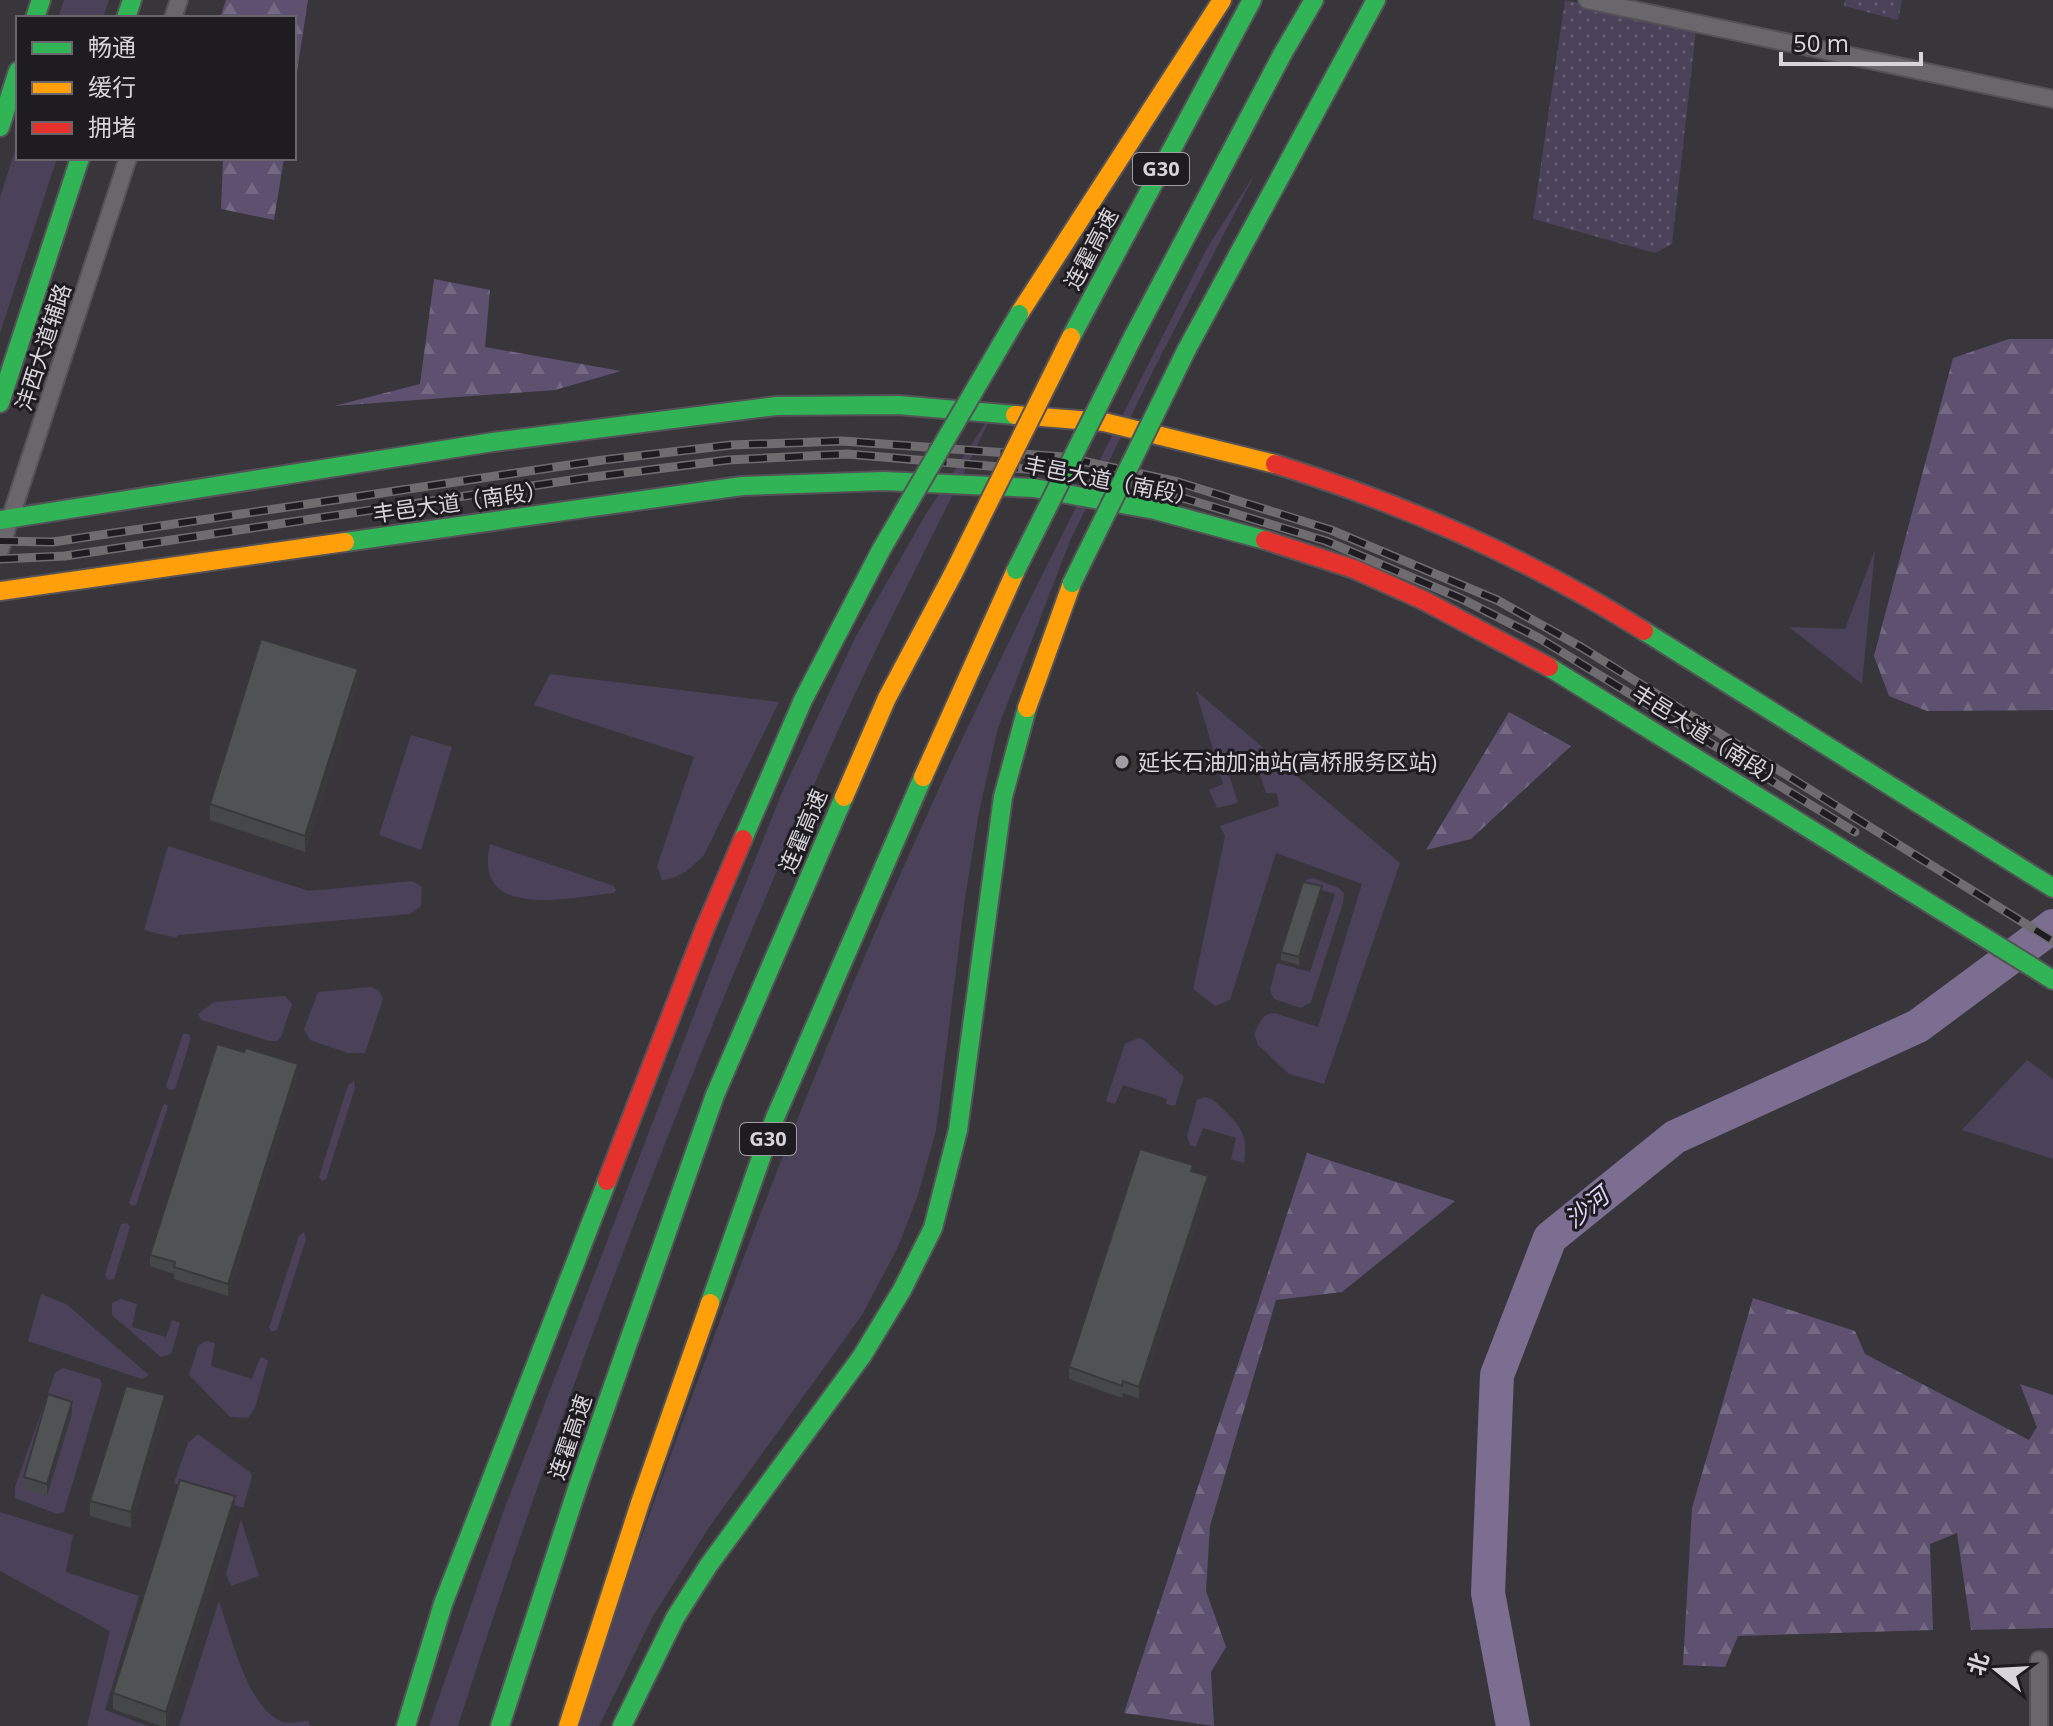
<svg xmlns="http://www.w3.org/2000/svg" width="2053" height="1726" font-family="'Open Sans','Noto Sans SC',sans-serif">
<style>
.green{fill:#4b4159}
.forest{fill:url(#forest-firs)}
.garden{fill:url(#garden-dots)}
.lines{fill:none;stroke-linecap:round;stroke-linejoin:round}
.river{stroke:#7c6e90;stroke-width:34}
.street-casing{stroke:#545257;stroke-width:20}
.fast-casing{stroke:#545257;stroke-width:22}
.slow-casing{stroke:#545257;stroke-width:22}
.jam-casing{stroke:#545257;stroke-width:22}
.street{stroke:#69676c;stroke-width:16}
.fast{stroke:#30b455;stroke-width:18}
.slow{stroke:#ff9f0a;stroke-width:18}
.jam{stroke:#e5322d;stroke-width:18}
.rail-casing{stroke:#6e6c6f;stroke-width:9}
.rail{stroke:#1e1c21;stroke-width:6;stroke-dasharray:18;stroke-linecap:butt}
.fast-bridge-casing{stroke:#545257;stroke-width:22;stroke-linecap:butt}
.slow-bridge-casing{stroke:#545257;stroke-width:22;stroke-linecap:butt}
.fast-bridge{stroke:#30b455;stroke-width:18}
.slow-bridge{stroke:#ff9f0a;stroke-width:18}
.wall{fill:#464748}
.shaded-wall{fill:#39393b}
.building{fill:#515254;stroke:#39393b;stroke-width:2}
.poi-dot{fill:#9f9da3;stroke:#1e1c21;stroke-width:3}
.labels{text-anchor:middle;stroke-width:6;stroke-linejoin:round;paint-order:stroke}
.shield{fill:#1e1c21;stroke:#a09ea3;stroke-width:2}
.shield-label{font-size:20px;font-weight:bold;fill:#d7d5db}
.street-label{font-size:22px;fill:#d7d5db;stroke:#1e1c21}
.poi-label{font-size:22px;fill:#d7d5db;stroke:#1e1c21;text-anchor:start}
.water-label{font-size:24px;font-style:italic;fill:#e3d5f9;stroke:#1e1c21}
</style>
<defs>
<pattern id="forest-firs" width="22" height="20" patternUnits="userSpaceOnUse" patternTransform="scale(2)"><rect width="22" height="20" fill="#5d516f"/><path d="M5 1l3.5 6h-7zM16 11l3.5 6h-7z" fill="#746983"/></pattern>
<pattern id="garden-dots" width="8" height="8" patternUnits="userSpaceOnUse" patternTransform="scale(2)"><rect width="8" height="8" fill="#4b4159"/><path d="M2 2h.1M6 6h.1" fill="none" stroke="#645c70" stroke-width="1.8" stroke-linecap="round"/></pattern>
</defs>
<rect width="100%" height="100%" fill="#38363b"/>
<path class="green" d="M64 0H109L103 18H58Z
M18 141V158H57L0 333V197Z
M1256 172 1155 367 1070 541 998 728 979 812 965 898 936 1131 917 1198 897 1249 862 1315 710 1526 653 1616 599 1726H576C685 1407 800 1090 941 784 1025 603 1118 426 1207 248Z
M996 407C939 525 877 641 824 762 686 1076 562 1398 458 1726H429L504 1510 718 952 783 790 856 636 926 514Z
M1875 550 1862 684 1789 627 1845 629Z
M550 674 779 702 704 855C692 867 680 879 662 880L657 866 694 757 534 705Z
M1196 691 1400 863 1324 1084 1289 1074 1258 1045 1254 1034C1260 1023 1261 1014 1275 1013L1318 1027 1362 884 1276 853 1230 1000 1215 1006 1193 989 1225 836 1220 826 1279 806 1277 794 1266 793 1252 751 1225 762 1238 803 1217 808 1209 790 1223 784Z
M411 735 452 747 421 850 379 835Z
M490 844 614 886 616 890 614 893C571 897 472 922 490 844Z
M168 846 309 891 413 881 422 887 421 906 410 914 178 935 176 938 144 930Z
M1313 878 1339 888 1344 894 1343 903 1311 1002 1301 1008 1274 999 1270 990 1277 963 1310 972 1335 894 1304 885 1306 880Z
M371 987 379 991 383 999 365 1053H348L310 1040 304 1029 318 992Z
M285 996 292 1004 281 1037 277 1041H270L201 1020 198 1014 214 1002Z
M183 1034H188L191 1038 175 1089 169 1090 166 1086Z
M1138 1038 1144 1040 1184 1077 1175 1106 1166 1104 1167 1099 1123 1085 1115 1104 1106 1101 1125 1044Z
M2027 1060 2053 1079V1159L1962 1130Z
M354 1081 355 1088 326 1179 322 1181 319 1177 348 1085Z
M1204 1097C1214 1098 1218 1105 1225 1111 1243 1128 1248 1139 1244 1163L1231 1159 1236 1138 1203 1128 1196 1147 1190 1145 1187 1136 1197 1100Z
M164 1103 168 1106 136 1205 132 1206 129 1203Z
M127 1223 130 1227 114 1279 108 1280 105 1275 121 1224Z
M304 1232 306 1239 277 1330 272 1332 269 1328 299 1236Z
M41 1294 66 1304 149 1375 142 1379 28 1341Z
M121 1299 137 1304 132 1327 166 1337 172 1320 180 1323 171 1354 161 1357 112 1315V1303Z
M206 1341 215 1343 211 1366 252 1379 260 1358H264L268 1361 255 1408 248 1418 230 1417 189 1375 198 1346Z
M63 1368 100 1379 102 1385 64 1512 57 1514 15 1498V1487L55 1373Z
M198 1434 251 1473 252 1477 243 1508 174 1483 188 1443Z
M0 1512 73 1535 66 1572 139 1596 105 1710 148 1726H87L110 1631 0 1571Z
M241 1519 259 1576 231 1586 226 1574Z
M219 1601C230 1632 248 1711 283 1722 289 1724 301 1721 308 1721L310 1726H179Z"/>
<path class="forest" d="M226 0H308L294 91V18H220Z
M213 158H284L274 220 221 209 223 160Z
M434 279 490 290 485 347 621 371 555 390 334 406 420 384Z
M2009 339H2053V710L1927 711 1889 696 1874 656 1953 358Z
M1509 712 1571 746 1471 839 1426 850Z
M1307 1153 1455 1201 1342 1292 1276 1300 1210 1526 1206 1591 1226 1647 1211 1672 1214 1726 1124 1713Z
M1753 1298 1855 1331 1865 1354 2029 1440 2037 1427 2020 1384 2053 1395V1628L1971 1630 1957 1533 1930 1544 1933 1630 1738 1636 1725 1667 1683 1665 1692 1508Z"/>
<path class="garden" d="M1565 0 1696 30 1672 244 1655 253 1533 219Z
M1845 0H1902L1898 20 1844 6Z"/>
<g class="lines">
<path class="river" d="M1513 1726 1488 1593 1497 1375 1550 1238 1675 1137 1918 1026 2053 926"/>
<defs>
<path id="street" d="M1587 0 2053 99
M173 18 179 0
M0 550 128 158
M2039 1660V1726"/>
<path id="fast" d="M35 18 41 0
M126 18 132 0
M0 127 18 71
M1071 337 1252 0
M1133 337 1283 53 1314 0
M1187 349 1376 0
M0 403 80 158
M0 520 493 442 776 406 898 405 1015 415
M345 542 742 486 884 481 1034 488 1155 510 1265 540
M1644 631 2053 888
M1549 667 2053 980
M743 839 803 700 881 550
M710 1303 775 1118 923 777
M406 1726 443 1604 607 1181
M500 1726 579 1483 715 1095 844 797
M622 1726 675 1618 708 1566 862 1356 902 1290 933 1228 958 1130 1003 797 1027 708"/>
<path id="slow" d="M1019 314 1222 0
M1015 415 1104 422 1275 464
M0 591 345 542
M1027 708 1072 583
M923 777 1016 570
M844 797 887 698 953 574
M568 1726 640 1503 710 1303"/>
<path id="jam" d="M1275 464C1403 504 1530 559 1644 631
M1265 540 1354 569 1423 600 1549 667
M607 1181 705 928 743 839"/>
</defs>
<use href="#street" class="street-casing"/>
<use href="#fast" class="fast-casing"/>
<use href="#slow" class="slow-casing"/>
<use href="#jam" class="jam-casing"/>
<use href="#street" class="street"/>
<use href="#fast" class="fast"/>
<use href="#slow" class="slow"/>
<use href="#jam" class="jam"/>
<defs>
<path id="rail" d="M0 541 53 542 603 460 731 445 842 441 1064 457 1178 482 1331 530 1497 600 1581 647 2053 941
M0 559 65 556 585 478 728 460 847 454 1060 472 1173 495 1326 541 1460 598 1539 638 1855 832"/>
</defs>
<use href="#rail" class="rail-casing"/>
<use href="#rail" class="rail"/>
<defs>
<path id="fast-bridge" d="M881 550 1019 314
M1016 570 1133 337
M1072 583 1187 349"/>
<path id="slow-bridge" d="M953 574 1071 337"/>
</defs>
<use href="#fast-bridge" class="fast-bridge-casing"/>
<use href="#slow-bridge" class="slow-bridge-casing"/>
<use href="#fast-bridge" class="fast-bridge"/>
<use href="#slow-bridge" class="slow-bridge"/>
</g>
<path class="wall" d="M358 685 305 852 210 820V804Z
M1322 894 1299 965 1281 960V952Z
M298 1076 228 1296 174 1279V1274L150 1266V1255Z
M1193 1171 1208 1188 1139 1399 1123 1393 1122 1398 1069 1379V1367Z
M165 1411 131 1528 90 1516V1501Z
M72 1414 47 1496 24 1489V1477Z
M235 1512 166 1726H161L113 1709V1693Z"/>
<path class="shaded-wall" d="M358 669V685L305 852V836Z
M1322 886V894L1299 965V957Z
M298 1064V1076L228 1296V1284Z
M1208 1176V1188L1139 1399V1387Z
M165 1395V1411L131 1528V1512Z
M72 1402V1414L47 1496V1484Z
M235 1496V1512L166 1726V1712Z"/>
<path class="building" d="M261 639 358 669 305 836 210 804Z
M1303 882 1322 886 1299 957 1281 952Z
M217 1044 244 1052 246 1048 298 1064 228 1284 174 1267 175 1262 150 1255Z
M1140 1149 1193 1165 1191 1171 1208 1176 1139 1387 1123 1381 1122 1386 1069 1367Z
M126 1386 165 1395 131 1512 90 1501Z
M48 1394 72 1402 47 1484 24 1477Z
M180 1480 235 1496 166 1712 113 1693Z"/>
<circle class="poi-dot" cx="1122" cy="762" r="8"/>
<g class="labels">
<g class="shield">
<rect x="1133" y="153" width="56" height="32" rx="6"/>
<rect x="740" y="1123" width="56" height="32" rx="6"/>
</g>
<g class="shield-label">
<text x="1161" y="176">G30</text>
<text x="768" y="1146">G30</text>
</g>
<g class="street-label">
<text transform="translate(1091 249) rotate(-62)" y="8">连霍高速</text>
<text transform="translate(43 347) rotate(-72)" y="8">沣西大道辅路</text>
<text transform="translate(1111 481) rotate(11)" y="8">丰邑大道（南段）</text>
<text transform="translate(460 502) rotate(-8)" y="8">丰邑大道（南段）</text>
<text transform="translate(1709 737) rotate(32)" y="8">丰邑大道（南段）</text>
<text transform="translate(803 831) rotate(-67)" y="8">连霍高速</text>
<text transform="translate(570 1437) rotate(-71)" y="8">连霍高速</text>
</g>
<g class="poi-label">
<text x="1138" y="770">延长石油加油站(高桥服务区站)</text>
</g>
<g class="water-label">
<text transform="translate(1587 1208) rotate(-39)" y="8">沙河</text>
</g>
</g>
<rect x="16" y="16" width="280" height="144" fill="#1e1c21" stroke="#68666b" stroke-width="2"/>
<rect x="32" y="42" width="40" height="12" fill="#30b455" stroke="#68666b" stroke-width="2"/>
<text x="88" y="56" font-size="24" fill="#d7d5db">畅通</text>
<rect x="32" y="82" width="40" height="12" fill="#ff9f0a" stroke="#68666b" stroke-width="2"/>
<text x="88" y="96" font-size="24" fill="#d7d5db">缓行</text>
<rect x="32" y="122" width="40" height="12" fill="#e5322d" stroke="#68666b" stroke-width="2"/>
<text x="88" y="136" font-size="24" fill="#d7d5db">拥堵</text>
<g transform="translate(1997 1670) rotate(288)" stroke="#1e1c21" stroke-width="6" paint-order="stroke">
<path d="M0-6L14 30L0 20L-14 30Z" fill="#d7d5db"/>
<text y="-12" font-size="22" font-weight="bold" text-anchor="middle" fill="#d7d5db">北</text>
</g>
<path d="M1781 52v12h140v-12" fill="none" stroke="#d7d5db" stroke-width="4"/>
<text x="1793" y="52" font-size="24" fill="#d7d5db" stroke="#1e1c21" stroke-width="6" paint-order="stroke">50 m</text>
</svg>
